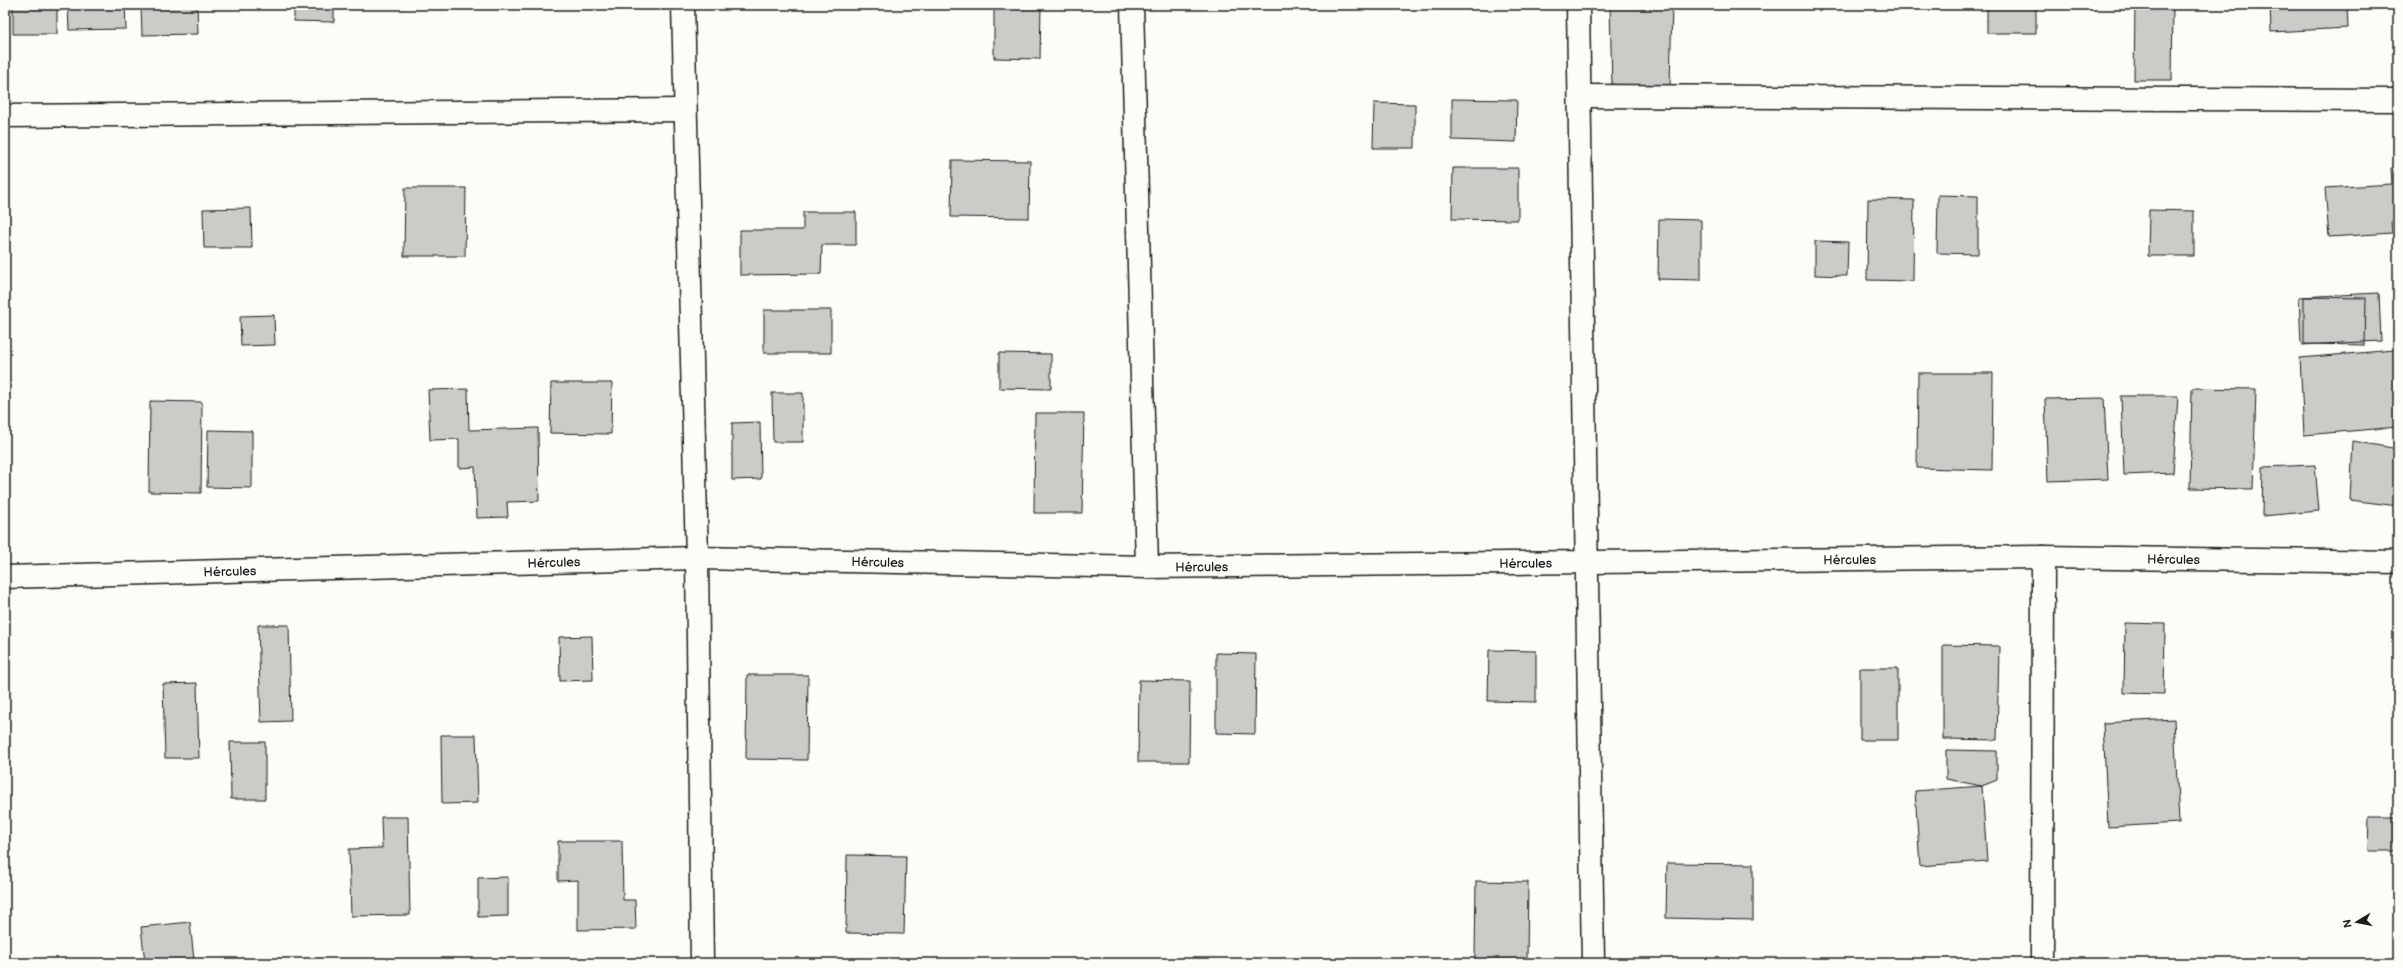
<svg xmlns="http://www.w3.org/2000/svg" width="2403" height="968" font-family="'Balsamiq Sans',sans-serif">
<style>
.building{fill:#cccbc8;stroke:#1c1c1c}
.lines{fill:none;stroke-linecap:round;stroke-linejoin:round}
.street-casing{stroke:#1c1c1c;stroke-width:25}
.street{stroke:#fdfcf7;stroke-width:22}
.labels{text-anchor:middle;stroke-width:3;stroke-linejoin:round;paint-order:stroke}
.street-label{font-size:13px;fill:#1c1c1c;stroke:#fdfcf7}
</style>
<rect width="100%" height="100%" fill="#fdfcf7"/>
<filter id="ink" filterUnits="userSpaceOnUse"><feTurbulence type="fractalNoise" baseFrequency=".025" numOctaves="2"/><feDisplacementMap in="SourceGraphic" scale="8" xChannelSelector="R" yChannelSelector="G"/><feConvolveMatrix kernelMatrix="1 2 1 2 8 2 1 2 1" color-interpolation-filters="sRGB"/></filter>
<g filter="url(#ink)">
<path class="building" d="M13 5H57V34H13Z
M68 5H125L126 29 69 30Z
M141 5H197L198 34 142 35Z
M294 5H334V22L294 21Z
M994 5H1041L1040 59 994 58Z
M1610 5H1672L1670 87 1612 89Z
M1987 5H2036V33H1987Z
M2135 5H2173L2172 80H2134Z
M2270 5H2347L2348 28 2271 32Z
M1452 99 1517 100 1516 142 1452 140Z
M1374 103 1415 104V148H1373Z
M952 160 1030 161 1029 218 951 217Z
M1453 168H1518V220L1452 219Z
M2391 168H2398V222H2391L2392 233 2329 237 2325 188 2392 184Z
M405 188H466L465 256H404Z
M1938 195 1978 196V254L1937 253Z
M1868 199 1914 200 1913 281 1867 280Z
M251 208 252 248H204L203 209Z
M2149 210 2194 211V256H2148Z
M803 212H856V245H822L821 274 740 275V230H803Z
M1659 219 1701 220V280L1658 279Z
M1815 241 1848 242 1847 276 1815 275Z
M2379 293 2381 341 2301 345 2299 297Z
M2304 297 2366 298 2365 345 2304 344Z
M764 310H831V353H764Z
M274 315 275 345 241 346 240 316Z
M2394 350 2398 427 2304 435 2300 358Z
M999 353 1051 354V389L999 388Z
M1918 373H1993L1992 470 1917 468Z
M551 383H612L611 434 550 433Z
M2192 388 2256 389 2253 489 2190 488Z
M468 389 469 430 538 428 539 501 507 502 508 517 477 518 475 467 459 468V439L430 440 428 390Z
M772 393H803V442H773Z
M2121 396H2178L2173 473 2124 475Z
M2104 398 2108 479 2048 481 2045 399Z
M150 401 202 402 201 493 149 492Z
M1035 413H1084L1082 513H1034Z
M760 422 761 479 732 480V423Z
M208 430 252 431V488L207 487Z
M2353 441 2398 449V506L2350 500Z
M2315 465 2319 511 2262 516 2263 467Z
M2125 623 2165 624 2164 694 2124 693Z
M258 625H289L291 721 261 722Z
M592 636 593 680 560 681 559 637Z
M1943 645 1999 646 1997 740 1943 739Z
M1489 650 1536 651V702L1488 701Z
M1216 653 1256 654 1255 734 1216 733Z
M1860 668H1898V740H1860Z
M747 675H808L807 760 746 759Z
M1139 680 1190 681 1189 762H1138Z
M197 683 199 758H165L163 684Z
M2174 719 2179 823 2108 827 2103 723Z
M441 735H476L478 803 442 804Z
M230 742H265V799H231Z
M1946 750 1997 751V780L1982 786 1946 779Z
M1982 786 1987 861 1920 866 1915 791Z
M381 817H408L410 915 351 916 349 849 382 848Z
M2369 817H2398V851H2368Z
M558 841H622L623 900H635L636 929 578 930V880L558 881Z
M847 855 906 856 904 934 846 933Z
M1667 863 1753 864V920L1666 918Z
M508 877V916L478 917V878Z
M1476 881 1528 882 1527 960 1475 959Z
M190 922 194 960 145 963 141 927Z"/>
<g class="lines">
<defs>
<g id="street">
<path d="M683 5 697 558 702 963"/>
<path d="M1132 5 1147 567"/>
<path d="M1578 5 1593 963"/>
<path d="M1580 96 2398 100"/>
<path d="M5 116 685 110"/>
<path id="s1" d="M5 577 697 558 1147 567 2043 557 2398 562"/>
<path d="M2042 963 2043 557"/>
</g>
</defs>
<use href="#street" class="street-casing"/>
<use href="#street" class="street"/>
</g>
</g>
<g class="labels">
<g class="street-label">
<text dy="5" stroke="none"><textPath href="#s1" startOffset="2169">Hércules</textPath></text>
<text dy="5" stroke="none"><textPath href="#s1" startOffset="1845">Hércules</textPath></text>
<text dy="5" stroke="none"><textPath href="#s1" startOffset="873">Hércules</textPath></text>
<text dy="5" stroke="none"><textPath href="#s1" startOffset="549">Hércules</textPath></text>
<text dy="5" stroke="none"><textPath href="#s1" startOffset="1521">Hércules</textPath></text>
<text dy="5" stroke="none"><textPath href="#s1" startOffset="1197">Hércules</textPath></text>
<text dy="5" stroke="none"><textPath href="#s1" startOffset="225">Hércules</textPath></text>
</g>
</g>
<rect width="2403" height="968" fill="none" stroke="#fdfcf7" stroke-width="20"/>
<rect x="10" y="10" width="2383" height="948" fill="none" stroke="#1c1c1c" stroke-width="1.5" filter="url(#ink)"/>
<g transform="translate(2357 922) rotate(260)" stroke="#fdfcf7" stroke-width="3" paint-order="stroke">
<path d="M0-3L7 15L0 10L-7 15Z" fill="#1c1c1c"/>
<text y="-6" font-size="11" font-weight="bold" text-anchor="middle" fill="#1c1c1c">N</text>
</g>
</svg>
